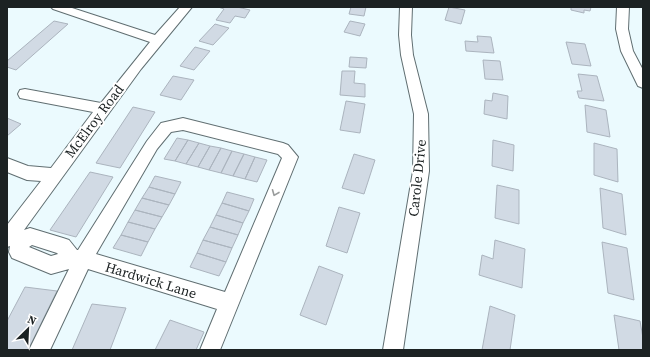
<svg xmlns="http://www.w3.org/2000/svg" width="650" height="357" font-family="'Source Serif 4',serif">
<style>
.building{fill:#d1dae4;stroke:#abb4be}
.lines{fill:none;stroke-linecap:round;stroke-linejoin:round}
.minor-casing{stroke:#606e71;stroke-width:2}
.minor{fill:#fff;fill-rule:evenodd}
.oneway{stroke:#999c9c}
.labels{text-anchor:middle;stroke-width:4;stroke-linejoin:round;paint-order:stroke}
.street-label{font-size:14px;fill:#1c2223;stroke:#fff}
</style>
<rect width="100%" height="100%" fill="#ebfafe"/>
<path class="building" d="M218 7H237L250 10 245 18 235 16 230 23 216 20 224 9Z
M351 7H366L364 16 349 14Z
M449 7 465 10 461 24 445 20Z
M571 7H591L590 11 584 10V13L571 10Z
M54 21 68 24 16 70 7 67V61Z
M350 21 365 24 360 36 344 32Z
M215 24 229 28 213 45 199 41Z
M477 36 491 37 494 53 466 51 465 41 478 42Z
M566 42 585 44 591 66 572 64Z
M195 47 210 51 194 70 180 66Z
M350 57 367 58 366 68 349 67Z
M483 60 500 61 503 80 485 79Z
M342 71H355L354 83 365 84V97L340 95Z
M578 74 597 76 604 101 579 98 577 91H582Z
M173 76 194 80 181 100 160 95Z
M493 93 508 96 507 119 484 114 485 100 492 101Z
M346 101 365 104 360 133 340 130Z
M585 105 606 110 610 137 587 132Z
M133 107 155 112 120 168 96 163Z
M7 118 21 124 7 136Z
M177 138 188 140 175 161 164 159Z
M188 140 199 143 186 164 175 161Z
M493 140 514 145 513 171 492 166Z
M199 143 210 146 198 167 186 164Z
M594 143 617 149 618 182 594 175Z
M210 146 221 148 209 170 198 167Z
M221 148 232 151 221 173 209 170Z
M232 151 244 154 233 176 221 173Z
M244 154 255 157 245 179 233 176Z
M354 154 375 160 364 194 342 188Z
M255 157 267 160 257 182 245 179Z
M90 172 113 177 76 237 50 230Z
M155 176 181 182 175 194 149 187Z
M497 185 519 190V224L495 218Z
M149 187 175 194 169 205 142 198Z
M600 188 622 194 626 235 603 228Z
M227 192 254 199 249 211 222 203Z
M142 198 169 205 162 217 135 210Z
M222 203 249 211 243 223 216 215Z
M339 207 360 213 347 253 326 246Z
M135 210 162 217 155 229 128 222Z
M216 215 243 223 238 235 210 227Z
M128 222 155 229 148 242 121 235Z
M210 227 238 235 232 248 203 240Z
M121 235 148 242 141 256 113 248Z
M203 240 232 248 226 262 197 253Z
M495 240 525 249 522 288 479 275 482 255 493 259Z
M602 242 627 248 634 300 608 293Z
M197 253 226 262 219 276 190 267Z
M319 266 343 275 326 325 300 315Z
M25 287 57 291 28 350H7V321Z
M92 304 126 308 110 350H72Z
M490 306 515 315 510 350H482Z
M614 315 640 321 643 338V350H619Z
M170 320 204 332 196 350H155Z"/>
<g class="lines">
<defs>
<path id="minor" d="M51 7H69L155 35 180 7H192L141 69 24 230 30 228 63 238 69 240 77 250H78L147 141 161 123 183 118 283 143 288 145 298 157 220 350H200L217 309 88 269 50 350H29L69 269 51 274 12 258 9 252 10 246 7 247V225L41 181 27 180 7 172V158L28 166 51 168 93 112 25 99 20 98 18 94 20 90 25 89 101 103 150 42 53 9ZM183 130 278 154 282 158 225 292 96 254 157 149 171 132ZM32 245 57 253 58 254 51 256 29 247Z
M400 7H412L411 35 413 55 428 114 429 171 403 350H383L413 171 414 114 401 55 399 35Z
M617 7H629L628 29 633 51 643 70V88L638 86 621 51 616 29Z"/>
</defs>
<use href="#minor" class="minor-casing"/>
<use href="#minor" class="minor"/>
</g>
<defs><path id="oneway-chevron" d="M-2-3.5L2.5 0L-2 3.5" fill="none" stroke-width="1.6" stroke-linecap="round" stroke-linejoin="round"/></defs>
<use class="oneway" href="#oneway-chevron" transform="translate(275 193) rotate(112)"/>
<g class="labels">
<g class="street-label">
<text transform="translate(94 121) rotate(-53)" y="5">McElroy Road</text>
<text transform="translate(417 178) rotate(-84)" y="5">Carole Drive</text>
<text transform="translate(151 280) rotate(17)" y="5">Hardwick Lane</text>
</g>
</g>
<rect width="650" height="357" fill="none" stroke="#1c2223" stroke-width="16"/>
<g transform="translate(28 329) rotate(24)" stroke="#ffffff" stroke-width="3" paint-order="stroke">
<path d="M0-3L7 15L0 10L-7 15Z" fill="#1c2223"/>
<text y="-6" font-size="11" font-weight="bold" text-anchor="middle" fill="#1c2223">N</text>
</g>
</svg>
